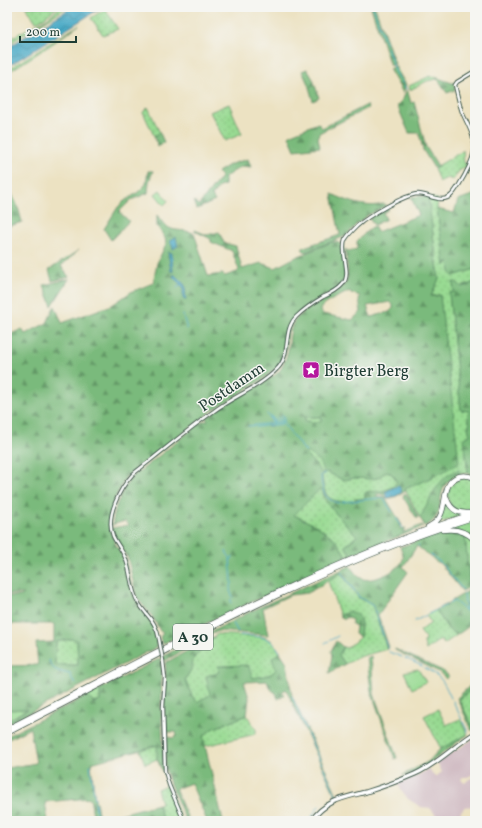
<svg xmlns="http://www.w3.org/2000/svg" width="482" height="828" font-family="Vollkorn,serif">
<style>
.industrial{fill:#d2bec5}
.grass{fill:url(#grass-dots);stroke:#5c8c63}
.forest{fill:url(#forest-firs);stroke:#4c7c58;fill-rule:evenodd}
.wetland{fill:url(#wetland-marsh);stroke:#5c8c63}
.garden{fill:#98da92;stroke:#5c8c63}
.water{fill:url(#water-waves);stroke:#32727c}
.lines{fill:none;stroke-linecap:round;stroke-linejoin:round}
.stream{stroke:#44a7c4;stroke-width:1}
.minor-casing{stroke:#3e5649;stroke-width:4.5}
.major-casing{stroke:#3e5649;stroke-width:5.5}
.highway-casing{stroke:#3e5649;stroke-width:6}
.minor{stroke:#fff;stroke-width:2.5}
.major{stroke:#fff;stroke-width:3.5}
.highway{stroke:#fff;stroke-width:4.5}
.minor-bridge-casing{stroke:#3e5649;stroke-width:4.5;stroke-linecap:butt}
.minor-bridge{stroke:#fff;stroke-width:2.5}
.labels{text-anchor:middle;stroke-width:3;stroke-linejoin:round;paint-order:stroke}
.shield{fill:#f6f6f2;stroke:#60746d;stroke-width:1}
.shield-label{font-size:15px;font-weight:bold;fill:#1f3d34}
.poi-label{font-size:16px;fill:#1f3d34;stroke:#f6f6f2;text-anchor:start}
.street-label{font-size:16px;fill:#1f3d34;stroke:#f6f6f2}
</style>
<defs>
<pattern id="grass-dots" width="8" height="8" patternUnits="userSpaceOnUse"><rect width="8" height="8" fill="#98da92"/><path d="M2 2h.1M6 6h.1" fill="none" stroke="#83bc7e" stroke-width="1.8" stroke-linecap="round"/></pattern>
<pattern id="forest-firs" width="22" height="20" patternUnits="userSpaceOnUse"><rect width="22" height="20" fill="#7aba7c"/><path d="M5 1l3.5 6h-7zM16 11l3.5 6h-7z" fill="#639866"/></pattern>
<pattern id="wetland-marsh" width="20" height="14" patternUnits="userSpaceOnUse"><rect width="20" height="14" fill="#98da92"/><path d="M1 5h8M5 5V1M11 12h8M15 12V8" fill="none" stroke="#83bc7e"/></pattern>
<pattern id="water-waves" width="16" height="10" patternUnits="userSpaceOnUse"><rect width="16" height="10" fill="#44a7c4"/><path d="M0 5q4-4 8 0t8 0" fill="none" stroke="#3889a0"/></pattern>
</defs>
<rect width="100%" height="100%" fill="#f6f6f2"/>
<filter id="ink" filterUnits="userSpaceOnUse"><feTurbulence type="fractalNoise" baseFrequency=".025" numOctaves="2"/><feDisplacementMap in="SourceGraphic" scale="8" xChannelSelector="R" yChannelSelector="G"/><feConvolveMatrix kernelMatrix="1 2 1 2 8 2 1 2 1" color-interpolation-filters="sRGB"/></filter>
<filter id="wash" filterUnits="userSpaceOnUse"><feTurbulence type="fractalNoise" baseFrequency=".012" numOctaves="4" result="noise"/><feDisplacementMap in="SourceGraphic" scale="16" xChannelSelector="R" yChannelSelector="G"/><feGaussianBlur stdDeviation="0.9" result="paint"/><feColorMatrix in="noise" values="0 0 0 0 0 0 0 0 0 0 0 0 0 0 0 0 0 1.4 0 .05"/><feComposite in="paint" operator="in"/></filter>
<g filter="url(#wash)">
<rect width="100%" height="100%" fill="#ece2c2"/>
<path class="industrial" d="M473 739 475 744V773L468 777H463L461 779 463 782 465 783 469 779 475 777V806L464 807V808L461 811 460 814 466 821H441L430 808 421 807 408 799 398 785 399 782 415 777 429 769 435 777 442 772 437 763Z"/>
<path class="grass" d="M26 7H57L44 18 36 22Z
M60 7H67L7 45V40L46 19Z
M105 9 118 29 103 35 91 18Z
M79 25 49 46 7 73V70Z
M430 76 438 78 437 79 427 81 410 90 409 86Z
M229 104 242 134 225 141 210 112Z
M148 107 160 133 154 136 143 112Z
M463 150 464 163 468 164 467 166 459 171 453 180 447 178 439 182 434 168 461 152Z
M428 197 438 199 437 209 445 265 449 262 453 276 475 269V282L461 287 453 283 454 292 449 293 461 410 470 411 468 420 470 423 468 427 470 435 464 438 468 473 460 474 459 470 433 494 420 518 405 489 433 477 440 295 431 297 439 278Z
M305 416 321 417V422L304 421Z
M387 471 394 476 397 482 395 486 386 490 385 495H382V494L384 491 366 492 365 493V499H355L354 501C330 503 324 500 322 475L327 472 343 480 355 478 372 479 378 478Z
M461 478H466L473 479 475 483V510L460 512C458 510 453 508 452 506 443 495 450 482 461 478Z
M320 489 324 497 357 536 345 546 351 555 347 557 335 539 317 526 294 515Z
M445 501 464 515 436 524Z
M475 519V538L449 528Z
M465 535 474 541 475 551V587H470Z
M341 573 359 598 372 605 387 649 359 657 345 664 339 655 343 647 347 648 360 637 361 624 359 616 349 611 340 616 328 581Z
M436 610 448 629 457 635 444 644 441 639 426 650 424 643 425 638 420 631 431 623 426 615Z
M217 634 264 637 271 640 280 652 272 658 277 670C260 683 238 676 218 673L210 695 197 702 192 696 185 680 192 668 193 660 196 655Z
M70 639 76 640 77 641 78 665H55L56 642Z
M475 686V728L474 729 459 700Z
M100 689V701L94 703 87 696Z
M29 708 7 721V710Z
M438 709 446 725 460 719 468 735 441 749 424 716Z
M247 715 256 729V734L205 746 203 737 212 729Z
M158 745 157 759 145 764 140 750Z
M167 785 182 821H163L158 804 161 803 157 789Z"/>
<path class="forest" d="M371 7H375L395 64 390 66Z
M395 66 406 85 403 93 389 69Z
M307 69 313 79 319 98 313 101 308 84 302 71Z
M438 78 452 83 454 82 455 90 447 93 440 82 437 79Z
M407 89 411 103 414 102 426 147 438 166 434 168 423 150 419 133H409L397 105 403 99Z
M367 105 368 108 319 133 318 138 320 147 295 150 289 136 291 134 318 123 322 128Z
M160 133 164 142 158 147 154 136Z
M248 159 251 167 242 166 225 177V185L219 187 212 196 215 201 197 209 194 201 199 205 221 177 218 172 231 164Z
M148 171H153L149 182 148 193 131 200 119 212 129 221 111 240 104 229 118 207 123 202 137 193 146 184Z
M7 188 10 190 18 207 22 222 7 227V212H9L12 209 7 200Z
M332 194C347 201 367 209 383 204L387 205 368 215 356 225 346 236 305 252 302 249 304 247 340 235Z
M475 194V269L453 276 450 272 449 262 446 263 445 266 437 209 454 213 458 200Z
M419 196 428 197 439 279 431 296 440 295 459 463 433 477 405 489 406 491C400 494 394 499 387 498L402 492H385V494L384 492 382 494H377L376 496 385 497 402 525 400 529 406 528 402 533 422 525 423 527 351 555 345 546 357 536C346 524 324 504 320 489L294 515 317 526 335 539 347 557 162 644 160 637 163 633 160 631 152 616 137 598 128 559 117 542 112 528 129 525 125 521 112 525 116 506 125 487 131 478 203 421H208L206 418C214 413 221 407 229 402 241 395 276 379 282 367 284 363 287 356 288 350 291 338 288 328 297 318 308 306 344 292 347 280 349 271 346 259 345 249L348 251 357 249V241L368 230 374 226 377 232 419 215 411 197ZM350 291 351 293 360 296 359 299 361 312 352 320 323 314 320 310C322 303 342 295 350 291ZM390 302 393 305V308L389 312 371 317 367 306ZM305 417H321V422L305 421ZM387 471 394 476 397 482C391 492 377 491 366 492L365 493V499H355L354 501C330 503 324 500 322 475L327 472 343 480 355 478 372 479 378 478Z
M387 208 389 209 383 213 386 219 374 225 369 218H372V215Z
M157 215C171 236 176 227 194 233L208 276 222 274 225 276 237 272 239 270 232 251 211 242V239L195 231V230L207 235 219 232 224 243 236 246 242 269 261 263 275 268 294 258 332 242C336 242 339 242 341 245 344 249 345 274 345 279L338 288 303 309 293 319 288 329 286 347 282 360 277 367 263 379 213 410 125 478 114 500 109 521 111 533 116 545 121 553 126 563 131 587 135 599 154 627 157 647 7 724V721L28 709 7 710V666L38 665 36 643 54 642V624H7V596H21L24 594H7V336L22 329 25 334 47 323 54 307 55 306 62 323 112 305 131 292 153 283 157 263 166 244 165 238 157 226ZM70 639 76 640 77 641 78 665H55L56 642Z
M79 250 61 266 69 277 52 281 49 270Z
M69 279 52 306 44 285Z
M453 282H456L462 287 475 282V476L468 473 464 438 470 435 468 427 470 423 468 420 469 411 461 410 449 293 454 292Z
M459 470 460 474C456 476 452 478 449 481 434 494 448 516 425 526L420 518C428 504 435 485 448 475 451 473 456 471 459 470Z
M404 494H406L418 517 417 519 403 497Z
M445 531H453L465 535 470 587 462 591 439 562 438 563 417 546 403 567 408 572 378 615 389 647 387 649 372 605 359 598 341 573 308 593 290 595 263 608 268 635 218 631 166 660H164L163 656 262 606 350 566C354 571 357 577 363 579 374 582 401 570 403 559 404 555 401 550 400 547Z
M470 590H474L475 622 457 635 448 629 436 610Z
M349 611 359 616 361 624 360 637 355 634 356 626 352 624V620L346 617 344 620 340 616Z
M215 636 196 655 193 660 192 668 185 680 192 696 197 702 210 695 206 676 218 673 219 666 248 665 253 678 270 675 276 670 272 658 280 652 287 663 292 696 338 797 337 798 331 786 286 689 282 692 285 695 278 699 276 693 270 689 267 681 244 682 249 698 247 715 212 729 203 737 223 821H207L191 783 175 789 189 821H186L170 784 166 770 165 736 172 738 177 736 176 732H167V734H165C164 721 164 708 164 695 165 684 167 674 165 663Z
M336 641 343 647 339 655 345 664 329 673 332 656 331 651Z
M395 649 443 671 449 676 446 679 439 672 395 650Z
M371 656 374 694 397 758 395 759 371 691 367 658Z
M161 658 162 674 161 705 164 771H162L157 759V745L91 763 95 800 96 801 99 820 158 804 163 821H94L90 798 45 802 48 821H7V768L36 763 30 728 7 740V736L87 696 94 703 100 701V689Z
M475 681V686L459 700 474 729 472 731 457 698Z
M467 735 426 766 415 772 403 776V775L429 761 440 749Z"/>
<path class="wetland" d="M308 453 318 460 324 472 321 473 316 465 305 454Z"/>
<path class="garden" d="M160 190 168 201 164 205 155 194Z
M418 669 426 682 412 689 404 672Z"/>
<path class="water" d="M72 7H102L7 67V48Z
M176 237 178 246 173 249 170 240Z
M168 252 172 253 173 272 171 271Z
M174 274 185 285 186 299H183V287L173 277Z
M397 486H399L402 492 396 496 387 498 385 492Z"/>
<g class="lines">
<path class="stream" d="M373 7 396 73 407 90
M177 288 181 284
M183 315 187 329
M267 414 272 422
M282 415V421
M270 416 274 423
M271 416 275 422
M284 416V422
M278 417 281 422
M275 418 278 422
M248 426 283 422 288 426
M256 427 283 424 306 452
M325 473 321 475C322 489 323 500 339 503
M342 502 381 498 384 499 392 512
M396 518 403 528
M418 546H419
M226 551 228 555 230 557 232 583 230 591 233 597
M431 555 440 562 463 590
M230 561 233 557
M341 572 359 597 373 606 388 649
M464 593 466 610
M231 603V599
M449 603 454 601 475 618
M415 621 448 604
M233 623 238 632
M240 635C258 637 270 634 280 652
M325 643 338 636
M389 652 402 657
M405 658 422 666
M49 660C51 671 61 672 70 674L72 679 77 684
M424 668C442 676 443 681 451 698
M292 696 306 729
M453 701 468 732
M307 732 337 797
M90 765 95 799
M95 802 97 821
M309 821 319 806"/>
</g>
</g>
<g filter="url(#ink)">
<g class="lines">
<defs>
<path id="minor" d="M159 639C156 620 146 616 138 602 131 591 131 575 127 563 125 553 117 545 113 536 105 516 120 488 133 474 160 453 186 431 214 411 234 396 260 387 277 369 292 354 282 331 296 317 304 309 313 303 323 297 330 294 338 290 343 284 352 273 340 254 345 240 348 235 353 230 357 226 368 216 404 195 418 194 427 194 439 202 447 198 453 196 456 189 459 185 465 175 472 162 474 152 476 137 467 124 462 112 459 103 457 94 455 85L457 82 475 71
M163 661 165 678 163 707 165 771 169 785 184 821"/>
<path id="major" d="M311 821C326 800 343 798 366 792 382 787 399 781 415 774 436 765 455 745 475 733"/>
<path id="highway" d="M446 496C449 508 457 514 469 513
M428 527C434 524 439 520 441 514 447 501 442 481 460 476 465 475 470 476 475 478
M443 530C455 528 466 531 475 540
M7 729C160 651 311 566 475 513
M7 733C159 655 311 568 475 517"/>
</defs>
<use href="#minor" class="minor-casing"/>
<use href="#major" class="major-casing"/>
<use href="#highway" class="highway-casing"/>
<use href="#minor" class="minor"/>
<use href="#major" class="major"/>
<use href="#highway" class="highway"/>
<defs>
<path id="minor-bridge" d="M159 639 163 661"/>
</defs>
<use href="#minor-bridge" class="minor-bridge-casing"/>
<use href="#minor-bridge" class="minor-bridge"/>
</g>
</g>
<defs>
<symbol id="sight-square" viewBox="-11 -11 22 22"><rect x="-9" y="-9" width="18" height="18" rx="4" fill="#b5179e" stroke="#f6f6f2"/><path d="M0-6L1.8-2.2L6-1.7L2.9 1.2L3.7 5.4L0 3.3L-3.7 5.4L-2.9 1.2L-6-1.7L-1.8-2.2Z" fill="#fff"/></symbol>
</defs>
<g fill-rule="evenodd">
<use href="#sight-square" x="301" y="360" width="20" height="20"/>
</g>
<g class="labels">
<rect class="shield" x="173" y="624" width="40" height="26" rx="3"/>
<g class="shield-label">
<text x="193" y="642">A 30</text>
</g>
<g class="poi-label">
<text x="324" y="376">Birgter Berg</text>
</g>
<g class="street-label">
<text transform="translate(231 386) rotate(-34)" y="6">Postdamm</text>
</g>
</g>
<rect width="482" height="828" fill="none" stroke="#f6f6f2" stroke-width="24"/>
<path d="M20 36v6h56v-6" fill="none" stroke="#1f3d34" stroke-width="2"/>
<text x="26" y="36" font-size="12" fill="#1f3d34" stroke="#f6f6f2" stroke-width="3" paint-order="stroke">200 m</text>
</svg>
